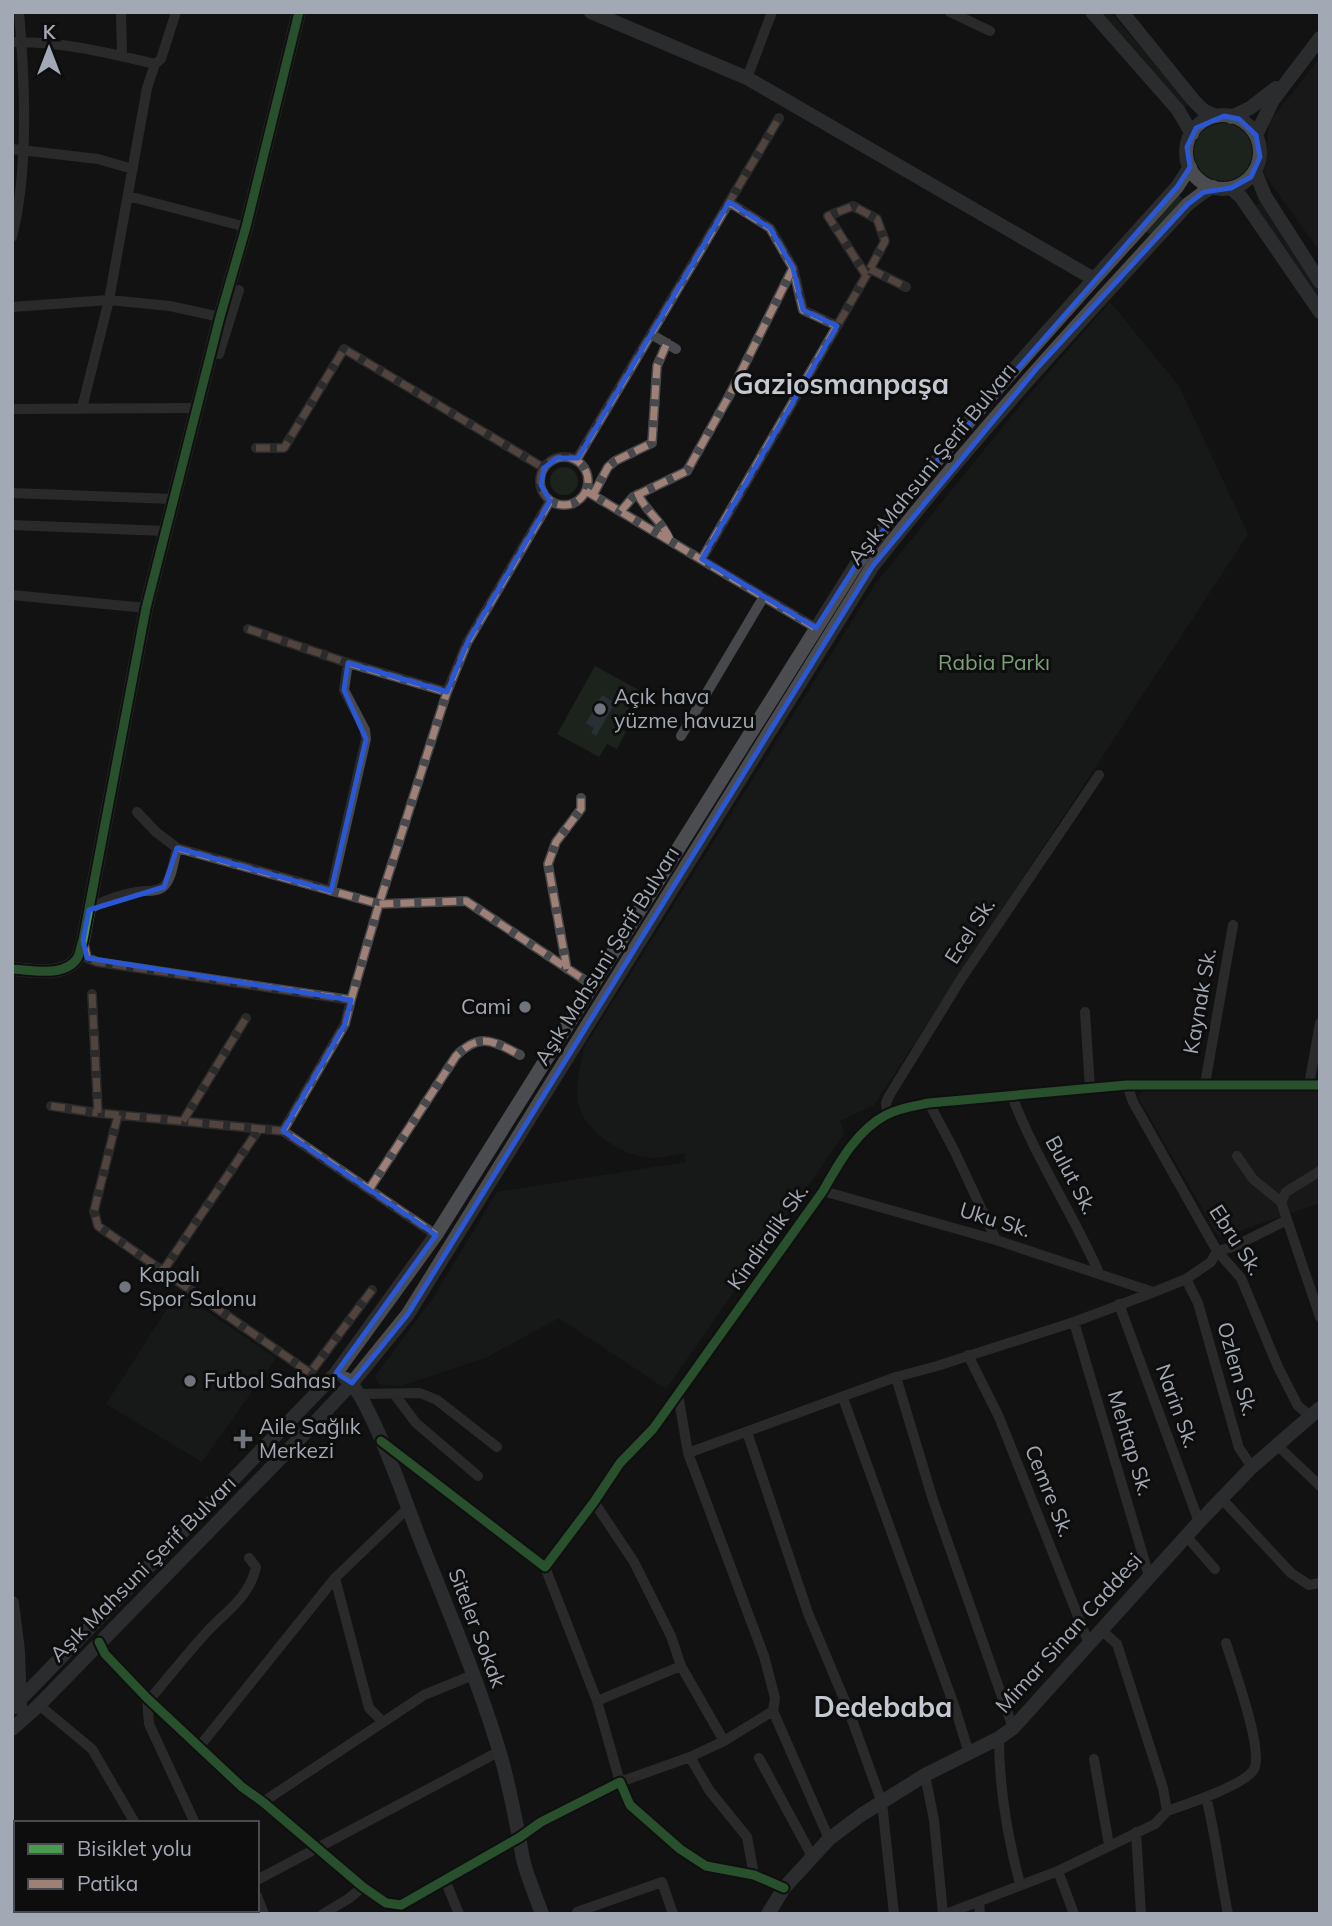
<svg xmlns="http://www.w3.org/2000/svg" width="1332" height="1926" font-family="Mulish,sans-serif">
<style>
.built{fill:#1f1f21}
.green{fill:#1c231d}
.water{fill:#283036}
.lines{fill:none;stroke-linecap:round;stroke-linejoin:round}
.street{stroke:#47484b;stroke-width:10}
.secondary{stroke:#4b4c4f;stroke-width:14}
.quiet{stroke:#9e8076;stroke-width:7;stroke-dasharray:14 7;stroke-linecap:butt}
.cycleway-casing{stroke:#0d0d0e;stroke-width:13}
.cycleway{stroke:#469c4c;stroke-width:9}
.marked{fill:none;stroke:#2a57d4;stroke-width:5;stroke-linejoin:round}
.poi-dot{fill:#70747c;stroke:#0d0d0e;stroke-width:2.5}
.labels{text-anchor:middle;stroke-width:6;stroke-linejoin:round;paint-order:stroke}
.street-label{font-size:21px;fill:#a3a9b4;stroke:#0d0d0e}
.park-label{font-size:21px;fill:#79a079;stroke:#0d0d0e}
.poi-label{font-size:21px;fill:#a3a9b4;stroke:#0d0d0e;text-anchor:start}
.district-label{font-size:28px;font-weight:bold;fill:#c4c8d0;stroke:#0d0d0e}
</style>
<rect width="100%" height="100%" fill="#121213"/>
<path class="built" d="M1320 58V252L1264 174 1269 122Z
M1144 1089 1320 1090V1203L1219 1238 1138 1097Z"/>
<path class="green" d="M1098 12H1110L1190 103 1182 109Z
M1194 152a29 29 0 1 1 58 0a29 29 0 1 1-58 0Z
M1177 194 1183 199 1151 235 1144 230Z
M1263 201 1320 291V307L1255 206Z
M1110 302 1179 386 1248 534 874 1105 840 1121 844 1134 666 1389 559 1318 487 1357 400 1386 380 1385 375 1376 433 1298 497 1192 686 1162 684 1153C674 1155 662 1158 652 1158 622 1156 584 1132 578 1102 575 1086 581 1065 584 1048L876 583 1029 395Z
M550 481a14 14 0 1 1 28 0a14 14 0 1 1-28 0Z
M595 666 639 690 618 727 626 732 617 749 607 744 599 757 557 734Z
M178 1292 276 1358 202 1462 106 1404Z"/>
<path class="water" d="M602 695 615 703 596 736 591 733 594 728 586 723Z"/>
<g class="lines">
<path class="street" d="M121 12 122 56
M950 12 990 31
M12 42C60 41 109 53 155 64
M747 78 772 12
M12 149 98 159 133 169
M128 196 246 227
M729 202 770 228 793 268 803 310 837 326
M12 237C29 170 25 82 19 12
M870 269 906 287
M12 307 109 300 170 306 220 317
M651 334 676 349
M219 354 239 290
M82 408 109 300 147 88 155 64 161 59 176 12
M12 409 197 408
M256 448H284L344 349 544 468
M540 481a24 24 0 1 1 48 0a24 24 0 1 1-48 0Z
M577 459 779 118
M586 491 816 628
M12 493 173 499
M638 494C646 512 662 521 669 539
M593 495 608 467 615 461 652 443 657 366 667 343
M621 511 633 497 687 471 729 396 793 268
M12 525 165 531
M702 559 870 269 885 241 877 219 853 206 828 216 866 275
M12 595 146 608
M248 629 348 663 447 692
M681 736 763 598
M177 848 379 904 466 901 592 985
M331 891 366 739 365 730 344 690 348 663
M89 910C103 900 120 895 137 892 145 890 157 893 164 886 172 879 174 859 177 848L156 832 137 812
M84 944 87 958 97 962 351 1000 345 1024 283 1131
M567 969 548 864 556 842 581 809V798
M92 994 98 1113 283 1131 436 1235
M351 1000 379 904 447 692 467 643 550 501
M1085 1012 1090 1088
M1205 1084 1233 925
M1127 1085 1133 1102 1217 1251 1241 1278 1278 1367 1298 1406 1311 1416
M1309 1085 1320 1023
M1012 1096C1035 1157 1072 1212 1099 1273
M929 1103 955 1152 996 1240
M51 1106 98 1113
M887 1114 886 1103 889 1096 961 979 1099 775
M118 1115 94 1211 98 1226 310 1373 372 1290
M183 1121 246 1018
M1237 1156 1253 1179 1281 1202
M1320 1171 1286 1192 1281 1202 1320 1317
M370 1188 456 1056C480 1032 493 1041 520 1055
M823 1191 996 1240 1153 1292
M163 1271 259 1129
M1186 1279 1198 1303 1239 1448 1252 1467
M1119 1304 1199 1522
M1074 1322 1149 1576
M968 1355 999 1417 1089 1644
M896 1377 933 1500 1013 1728
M359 1394 420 1393 437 1400 497 1447
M678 1394 688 1453 764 1656 775 1698 773 1711 829 1839
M395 1395 416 1423 478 1476
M843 1398 955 1708 969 1753
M747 1432 808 1613 847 1706 882 1803 894 1914
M385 1443 545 1567 594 1502 620 1463 653 1429 823 1191C839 1163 857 1130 886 1115 899 1108 914 1106 929 1103L1127 1085H1320
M1277 1445 1320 1486
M688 1453 896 1377 937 1366 1074 1322 1154 1292 1186 1279 1211 1262 1217 1251 1233 1247 1287 1220
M1222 1499 1291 1573 1309 1585 1320 1583
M594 1502 634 1562 671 1636 681 1666 724 1741
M1187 1537 1215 1569
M545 1567 597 1701 620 1782 690 1757 724 1741 773 1711
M335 1578 369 1708 382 1721
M99 1642 105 1654 147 1698 242 1787 263 1802 363 1887 386 1903 401 1905 520 1837 541 1822 620 1782 630 1805 680 1849 706 1866 754 1875 784 1888
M147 1698 149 1724 195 1823
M149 1700C168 1678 186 1655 205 1634 225 1612 250 1597 256 1567L249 1558
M597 1701 681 1666
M39 1705 92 1749 135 1823
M999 1738C999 1788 1007 1835 1020 1884
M199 1747 335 1578 408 1508
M690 1757 709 1790 747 1837 754 1875
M759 1758 813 1858
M1094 1759 1109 1845
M925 1775 934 1820 943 1914
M1206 1797C1216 1836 1220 1875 1228 1914
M263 1802 424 1695 473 1675
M1167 1811C1184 1805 1246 1785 1254 1769 1264 1750 1233 1666 1226 1643
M1136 1832 1141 1914
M1058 1871 1074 1914
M257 1880 500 1751
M445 1880 459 1914
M257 1896 264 1914
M979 1902 980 1914
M186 1910 189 1914
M204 1914 212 1910
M323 1914 348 1899 363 1887
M578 1914 577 1912 662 1882 673 1914
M946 1914 1058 1871 1155 1824 1167 1811 1163 1788 1117 1644 1101 1630"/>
<path class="secondary" d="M591 12 747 78 1094 279
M1092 12 1178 110 1192 134
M1122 12 1194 101 1203 110 1216 116
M1186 152a37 37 0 1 1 74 0a37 37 0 1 1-74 0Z
M1231 117 1250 108 1276 88
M1256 135 1273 100 1320 38
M1255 171 1265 196 1320 282
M1231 188 1241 197 1320 312
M12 969C32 970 66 978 78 957 80 952 81 945 83 940L146 608 220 317 246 227 299 12
M346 1379C369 1394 407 1506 419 1537 447 1607 477 1678 499 1750 510 1786 516 1822 523 1859 527 1877 536 1896 542 1914
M12 1603 18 1651 20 1708
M12 1708 336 1373 436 1235 856 565C953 431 1067 310 1177 187L1190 167
M12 1729 39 1705 305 1433 352 1383 408 1314 872 567C971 440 1079 322 1188 204L1204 192 1213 187
M12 1847 16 1851
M75 1910 78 1914
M768 1914 784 1888 829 1839 861 1815 925 1775 999 1738 1013 1728 1199 1522 1252 1467 1320 1408"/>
<path class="quiet" d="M729 202 770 228 793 268 803 310 837 326
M870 269 906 287
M256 448H284L344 349 544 468
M540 481a24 24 0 1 1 48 0a24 24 0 1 1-48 0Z
M577 459 779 118
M586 491 816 628
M638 494C646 512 662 521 670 539
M593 495 608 467 615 461 652 443 657 366 667 343
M621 511 633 497 687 471 729 396 793 268
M702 559 870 269 885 241 877 219 853 206 828 216 866 275
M248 629 348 663 447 692
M177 848 379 904 466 901 592 985
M84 943 87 958 97 962 351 1000 345 1024 283 1131
M567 969 548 864 556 842 581 809V798
M92 994 98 1113 283 1131 436 1235
M351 1000 379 904 447 692 467 643 550 501
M51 1106 98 1113
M118 1115 94 1211 98 1226 310 1373 372 1290
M183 1121 246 1018
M370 1188 456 1056C480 1032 493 1041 520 1055
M163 1271 259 1129"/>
<defs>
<path id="cycleway" d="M12 969C32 970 66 978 78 957 80 952 81 945 83 940L146 608 220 317 246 227 299 12
M381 1441 545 1567 594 1502 620 1463 653 1429 823 1191C839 1163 857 1130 886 1115 899 1108 914 1106 929 1103L1127 1085H1320
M99 1642 105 1654 147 1698 242 1787 263 1802 363 1887 386 1903 401 1905 520 1837 541 1822 620 1782 630 1805 680 1849 706 1866 754 1875 784 1888"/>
</defs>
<use href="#cycleway" class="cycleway-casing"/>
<use href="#cycleway" class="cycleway"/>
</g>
<path d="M0 0H1332V1926H0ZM1224 116 1239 119 1256 135 1260 157 1251 177 1231 188 1204 192 1188 204 1038 367 872 567 408 1314 352 1383 336 1373 436 1235 283 1131 345 1024 351 1000 87 958 83 940 89 910 164 887 177 848 331 891 366 739 344 690 348 663 447 692 467 643 550 501 541 485 544 468 557 458H578L729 202 770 228 793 268 803 310 837 326 702 559 816 628 856 565 941 456 1177 187 1190 167 1187 147 1196 128Z" fill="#121213" fill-opacity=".55" fill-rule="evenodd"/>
<path class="marked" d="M1224 116 1239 119 1256 135 1260 157 1251 177 1231 188 1204 192 1188 204 1038 367 872 567 408 1314 352 1383 336 1373 436 1235 283 1131 345 1024 351 1000 87 958 83 940 89 910 164 887 177 848 331 891 366 739 344 690 348 663 447 692 467 643 550 501 541 485 544 468 557 458H578L729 202 770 228 793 268 803 310 837 326 702 559 816 628 856 565 941 456 1177 187 1190 167 1187 147 1196 128Z"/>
<g class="poi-dot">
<circle cx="600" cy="709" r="7"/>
<circle cx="525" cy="1007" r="7"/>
<circle cx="125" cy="1287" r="7"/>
<circle cx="190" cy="1381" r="7"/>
<path d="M239.5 1428.5h7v7h7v7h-7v7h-7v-7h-7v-7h7z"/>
</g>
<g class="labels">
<g class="street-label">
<text transform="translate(932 464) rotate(-51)" y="7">Aşık Mahsuni Şerif Bulvarı</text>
<text transform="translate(970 931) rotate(-57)" y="7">Ecel Sk.</text>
<text transform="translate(607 956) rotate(-58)" y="7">Aşık Mahsuni Şerif Bulvarı</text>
<text transform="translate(1200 1001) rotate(-80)" y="7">Kaynak Sk.</text>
<text transform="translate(1071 1175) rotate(62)" y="7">Bulut Sk.</text>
<text transform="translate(995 1220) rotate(17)" y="7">Uku Sk.</text>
<text transform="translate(768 1237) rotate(-55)" y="7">Kindiralik Sk.</text>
<text transform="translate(1236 1240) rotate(57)" y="7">Ebru Sk.</text>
<text transform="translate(1237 1369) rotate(74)" y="7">Ozlem Sk.</text>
<text transform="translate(1177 1406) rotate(70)" y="7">Narin Sk.</text>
<text transform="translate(1130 1443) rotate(73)" y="7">Mehtap Sk.</text>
<text transform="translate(1049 1491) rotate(68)" y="7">Cemre Sk.</text>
<text transform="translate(143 1569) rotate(-45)" y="7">Aşık Mahsuni Şerif Bulvarı</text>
<text transform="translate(477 1628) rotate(69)" y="7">Siteler Sokak</text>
<text transform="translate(1069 1633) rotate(-48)" y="7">Mimar Sinan Caddesi</text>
</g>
<g class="park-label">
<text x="994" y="670">Rabia Parkı</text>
</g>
<g class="poi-label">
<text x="614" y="704">Açık hava<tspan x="614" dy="24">yüzme havuzu</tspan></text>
<text x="511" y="1014" text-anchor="end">Cami</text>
<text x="139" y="1282">Kapalı<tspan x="139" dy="24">Spor Salonu</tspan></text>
<text x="204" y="1388">Futbol Sahası</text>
<text x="259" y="1434">Aile Sağlık<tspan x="259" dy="24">Merkezi</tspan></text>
</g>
<g class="district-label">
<text x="841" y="394">Gaziosmanpaşa</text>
<text x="883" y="1717">Dedebaba</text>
</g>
</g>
<rect width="1332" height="1926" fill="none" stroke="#a3a9b4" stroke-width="28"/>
<rect x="14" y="1821" width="245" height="91" fill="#0d0d0e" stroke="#494b50" stroke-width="2"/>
<rect x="28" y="1844" width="35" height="10" fill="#469c4c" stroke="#494b50" stroke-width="2"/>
<text x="77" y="1856" font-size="21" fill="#a3a9b4">Bisiklet yolu</text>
<rect x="28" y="1879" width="35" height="10" fill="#9e8076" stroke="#494b50" stroke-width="2"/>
<text x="77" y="1891" font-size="21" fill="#a3a9b4">Patika</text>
<g transform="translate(49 49)" stroke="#0d0d0e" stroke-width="5" paint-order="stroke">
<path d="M0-5L12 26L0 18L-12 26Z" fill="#a3a9b4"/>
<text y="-10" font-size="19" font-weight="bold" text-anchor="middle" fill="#a3a9b4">K</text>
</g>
</svg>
